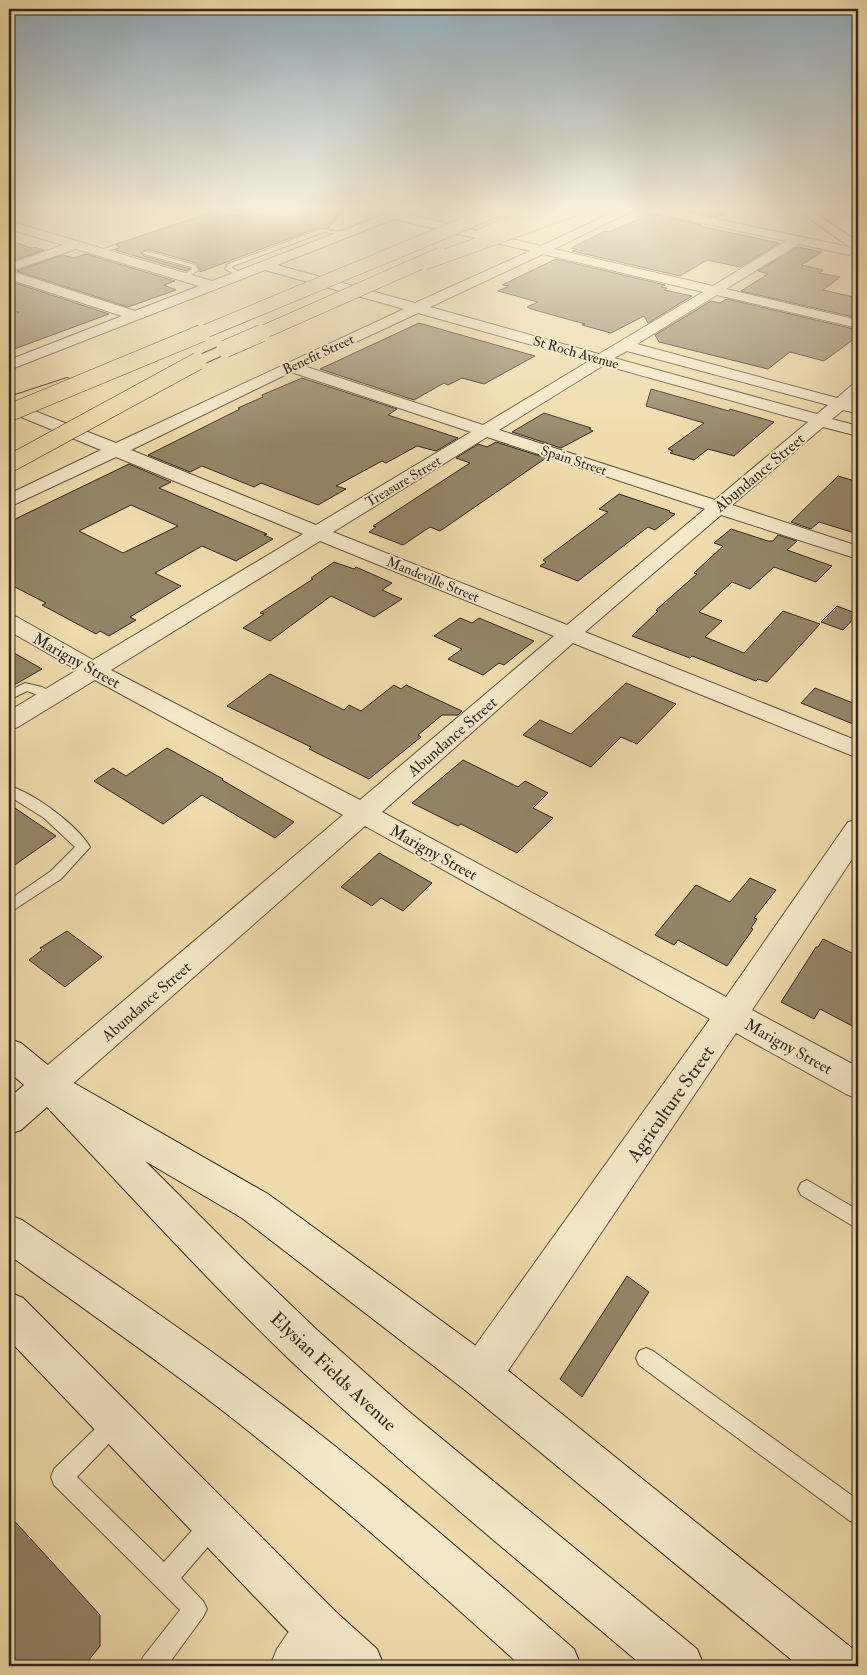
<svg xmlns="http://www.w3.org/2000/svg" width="867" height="1675" font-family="'IM FELL Double Pica',serif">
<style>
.building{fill:#948567;stroke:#31271e;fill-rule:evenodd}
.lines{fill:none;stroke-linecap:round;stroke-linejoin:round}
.lane-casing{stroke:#605441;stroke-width:2}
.street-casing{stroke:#605441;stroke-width:2}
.secondary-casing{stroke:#31271e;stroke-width:2}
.highway-casing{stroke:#31271e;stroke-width:2}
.lane{fill:#f5e8c8;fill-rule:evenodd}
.street{fill:#f5e8c8;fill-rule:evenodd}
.secondary{fill:#f5e8c8;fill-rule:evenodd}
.highway{fill:#efdbab;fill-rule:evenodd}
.highway-bridge-far1-casing{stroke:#31271e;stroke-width:14;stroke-linecap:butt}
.highway-bridge-casing{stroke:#31271e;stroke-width:18;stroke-linecap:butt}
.highway-bridge-far1{stroke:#efdbab;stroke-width:13}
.highway-bridge{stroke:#efdbab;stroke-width:17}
.labels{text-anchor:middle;stroke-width:4;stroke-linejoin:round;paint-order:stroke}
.far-street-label{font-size:14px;fill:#31271e;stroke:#f5e8c8}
.street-label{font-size:16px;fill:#31271e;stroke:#f5e8c8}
.near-street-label{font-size:19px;fill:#31271e;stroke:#f5e8c8}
</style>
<rect width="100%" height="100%" fill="#efdbab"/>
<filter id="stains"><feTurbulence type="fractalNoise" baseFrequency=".004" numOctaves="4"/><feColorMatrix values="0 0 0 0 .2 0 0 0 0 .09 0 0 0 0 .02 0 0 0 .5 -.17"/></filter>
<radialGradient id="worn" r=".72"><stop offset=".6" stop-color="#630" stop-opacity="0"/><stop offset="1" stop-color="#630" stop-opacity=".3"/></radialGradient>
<path class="building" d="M239 209H344L328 228 315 229 200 272V269L196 263 147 249 141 253 144 256 190 269 186 271 115 250 120 247 116 244 216 211 239 216Z
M680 209H732L717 217Z
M651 214 702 225 699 226 779 243 740 267 707 260 680 276 572 251 577 249 571 248 605 231 609 232Z
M9 240 31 248 34 247 44 250 9 262Z
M798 247 822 252 801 265 823 270 819 273 840 277 823 290 858 298V318L741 291 768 274 758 271Z
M86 254 175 281 164 285 176 290 128 307 17 271 63 255 74 258Z
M556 259 665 285 661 287 667 288 664 290 692 296 648 323 644 316 611 333 582 325 585 324 531 309 527 307 538 302 498 291 509 286 502 285Z
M9 281 109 314 9 351V316L19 312 9 309Z
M727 299 858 330V336L824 361 790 352 768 369 659 342 655 335 711 301 720 303Z
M419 323 496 345 535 356 484 384 462 378 448 385 444 383 414 400 320 369Z
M302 378 397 409 388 415 458 438 436 451 417 446 386 463 382 461 336 486 346 489 318 505 261 483 254 487 202 466 190 472 148 455 240 409 238 408 263 397 262 395Z
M651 389 729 411 730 409 774 422 734 456 708 449 694 460 670 453 673 451 668 449 704 423 646 406Z
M544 413 591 428 589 429 593 431 561 448 512 432Z
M496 442 546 458 440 531 430 527 403 545 369 532 376 527 373 526 470 463 456 458 478 444 487 447Z
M129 464 171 482 159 488 267 534 264 535 273 539 236 561 202 546 155 573 181 586 130 617 136 620 109 636 100 631 96 634 42 605 46 603 9 584V522ZM131 505 178 526 123 553 79 531Z
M838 476 858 482V534L819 522 811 529 791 522Z
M619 494 670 511 669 512 675 514 655 530 648 527 578 581 540 566 546 562 543 560 608 512 599 509Z
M731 529 768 541H773L778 535 797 541 787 550 832 566 816 582 774 567 750 589 732 582 699 612 722 621 705 637 744 653 783 611 820 624 767 682 758 679 756 681 692 656 690 658 632 636 658 611 656 610 697 574 694 573 723 546 714 543Z
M334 562 354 569 356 567 392 583 382 590 402 599 374 617 331 596 270 641 243 628 264 614 260 613 313 579 311 578Z
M837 606 858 614 843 630 821 622Z
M460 618 472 623 479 618 534 641 504 665 499 663 483 675 448 659 462 649 434 636Z
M9 650 42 669 9 688Z
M270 674 344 710 349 705 361 711 394 685 401 689 406 685 462 711 458 715H442L418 735 421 737 369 779 309 749 311 747 227 706Z
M626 683 676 704 637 744 621 737 591 767 523 735 540 720 571 734Z
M815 688 858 705V726L801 703Z
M167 748 223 779 222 780 294 822 275 838 202 795 163 824 94 781 113 768 126 776Z
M463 760 518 787 525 781 548 793 533 808 553 818 517 853 461 824 458 826 412 803Z
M9 804 56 836 9 869Z
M379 853 432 883 403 911 381 898 372 906 341 887Z
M750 878 776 890 754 918 757 919 751 928 753 929 727 966 678 940 674 945 655 935 696 885 730 902Z
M67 931 102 957 65 987 29 960 42 950 40 948Z
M823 939 858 956V1029L820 1009 814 1019 781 1002 816 947H818Z
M627 1276 649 1292 582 1397 560 1379Z
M9 1515 100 1615V1646L84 1666H9Z"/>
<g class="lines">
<defs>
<path id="lane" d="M321 229 350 233 347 235 324 232 233 266 232 268 243 274V276H239L225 269 228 264Z
M115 245 118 247 117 248 98 254 95 252Z
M146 251 195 265 199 270 187 278H183V276L192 269 191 267 144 254 143 253Z
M25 683 42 687 57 696 51 700 27 691 9 700V691Z
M9 786C34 793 77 825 90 847L61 879 9 913V900L51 871 75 847 44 818 9 796Z
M807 1180 858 1210V1229L801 1195 798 1189 801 1183Z
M646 1348 653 1351 858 1500V1524L850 1521 639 1365 636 1358 639 1351Z
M115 1412 122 1416 126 1423 122 1430 77 1477 164 1562 204 1517 212 1514 220 1517 223 1525 220 1533 181 1578 203 1601 207 1609 203 1617 167 1666H140L143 1657 180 1610 54 1485 51 1477 54 1469 108 1416Z"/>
<path id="street" d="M398 209H415L406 214 541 246 620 209H636L554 249 713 286 786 241 651 212 645 209H669L849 247 855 251 849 255 799 244 726 289 858 320V328L717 295 637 344 837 398 852 385 858 383V396L852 402 858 403V411L852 412 843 410 832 419 858 426V436L823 427 732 505 858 546V559L721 515 585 632 858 741V758L573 643 382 812 726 997 848 822 858 820V850L752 1010 858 1067V1099L846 1094 736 1033 495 1390 480 1396 465 1390 459 1375 465 1360 710 1019 365 826 60 1095 48 1100 36 1095 31 1085 36 1075 343 815 95 680 18 727 9 730V711L77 670 9 631V615L17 617 93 660 303 534 116 457 9 507V494L101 450 9 412V401L116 443 404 309 265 270 9 370V360L122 316 9 279V264L63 245 9 229V221L212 281ZM394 219 530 251 415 303 277 265ZM76 249 199 286 135 311 11 271ZM543 254 703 292 599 354 430 307ZM418 313 589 361 483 425 304 366ZM627 351 828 405 817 414 614 358ZM604 365 808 422 715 500 499 430ZM291 372 471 432 316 525 131 450ZM487 437 705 509 567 625 333 532ZM320 541 554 636 360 800 111 670Z
M319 1605 336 1612 343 1629 336 1646 322 1666H270L277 1649 302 1612Z"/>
<path id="secondary" d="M9 1039 21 1043 60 1075 268 1194 495 1360 853 1649 858 1666H799L465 1390 242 1218 145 1161 243 1259 317 1330 407 1410 697 1649 704 1666H643C524 1565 402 1466 289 1359 205 1278 127 1192 47 1107L21 1130 9 1134V1098L24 1085 9 1072Z
M9 1215 22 1220C99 1273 177 1325 251 1381 363 1465 469 1557 574 1649L581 1666H521C424 1578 326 1491 223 1411 153 1357 80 1306 9 1255Z
M9 1292 23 1298 336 1612 377 1649 384 1666H324L302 1646 9 1340Z"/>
<path id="highway" d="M796 209H810L858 242V251L854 250Z
M839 209H853L858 213V221H854Z
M225 344 230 346 233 349 230 352 198 366 193 364 190 361 193 358Z
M67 378 73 380 75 383 73 386 9 407V397Z"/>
</defs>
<use href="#lane" class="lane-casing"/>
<use href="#street" class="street-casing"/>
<use href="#secondary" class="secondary-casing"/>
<use href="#highway" class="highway-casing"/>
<use href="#lane" class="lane"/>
<use href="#street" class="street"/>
<use href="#secondary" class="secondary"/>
<use href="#highway" class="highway"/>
<defs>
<path id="highway-bridge-far1" d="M482 235 540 209
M425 263 576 209
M199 334 500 209
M259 334 440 254"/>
<path id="highway-bridge" d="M225 349 262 333
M9 413 202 333
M9 464 198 361"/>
</defs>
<use href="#highway-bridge-far1" class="highway-bridge-far1-casing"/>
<use href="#highway-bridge" class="highway-bridge-casing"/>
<use href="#highway-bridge-far1" class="highway-bridge-far1"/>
<use href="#highway-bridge" class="highway-bridge"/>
</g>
<linearGradient id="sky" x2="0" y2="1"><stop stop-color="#91abbc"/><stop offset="0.47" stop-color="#f8efd9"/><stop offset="1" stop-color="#f8efd9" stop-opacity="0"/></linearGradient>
<rect width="867" height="444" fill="url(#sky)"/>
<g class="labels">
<g class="far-street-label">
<text transform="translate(576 352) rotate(16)" y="5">St Roch Avenue</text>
<text transform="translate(318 354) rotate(-25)" y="5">Benefit Street</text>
<text transform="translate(574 460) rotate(18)" y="5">Spain Street</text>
<text transform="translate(403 481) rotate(-31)" y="5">Treasure Street</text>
<text transform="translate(433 579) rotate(22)" y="5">Mandeville Street</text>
</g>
<g class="street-label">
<text transform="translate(759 472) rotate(-40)" y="6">Abundance Street</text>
<text transform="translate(77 660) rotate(29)" y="6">Marigny Street</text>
<text transform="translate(452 736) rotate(-41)" y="6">Abundance Street</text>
<text transform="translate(434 852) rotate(29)" y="6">Marigny Street</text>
<text transform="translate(146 1001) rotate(-41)" y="6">Abundance Street</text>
<text transform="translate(789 1046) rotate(29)" y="6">Marigny Street</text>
</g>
<g class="near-street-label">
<text transform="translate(670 1103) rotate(-55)" y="7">Agriculture Street</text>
<text transform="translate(334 1371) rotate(43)" y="7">Elysian Fields Avenue</text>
</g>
</g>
<rect width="867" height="1675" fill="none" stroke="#efdbab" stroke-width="30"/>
<rect x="10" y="10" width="847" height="1655" fill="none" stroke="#31271e" stroke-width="2.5"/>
<rect x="15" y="15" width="837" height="1645" fill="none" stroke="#31271e"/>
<rect width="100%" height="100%" filter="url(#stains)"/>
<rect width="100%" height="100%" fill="url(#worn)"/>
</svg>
